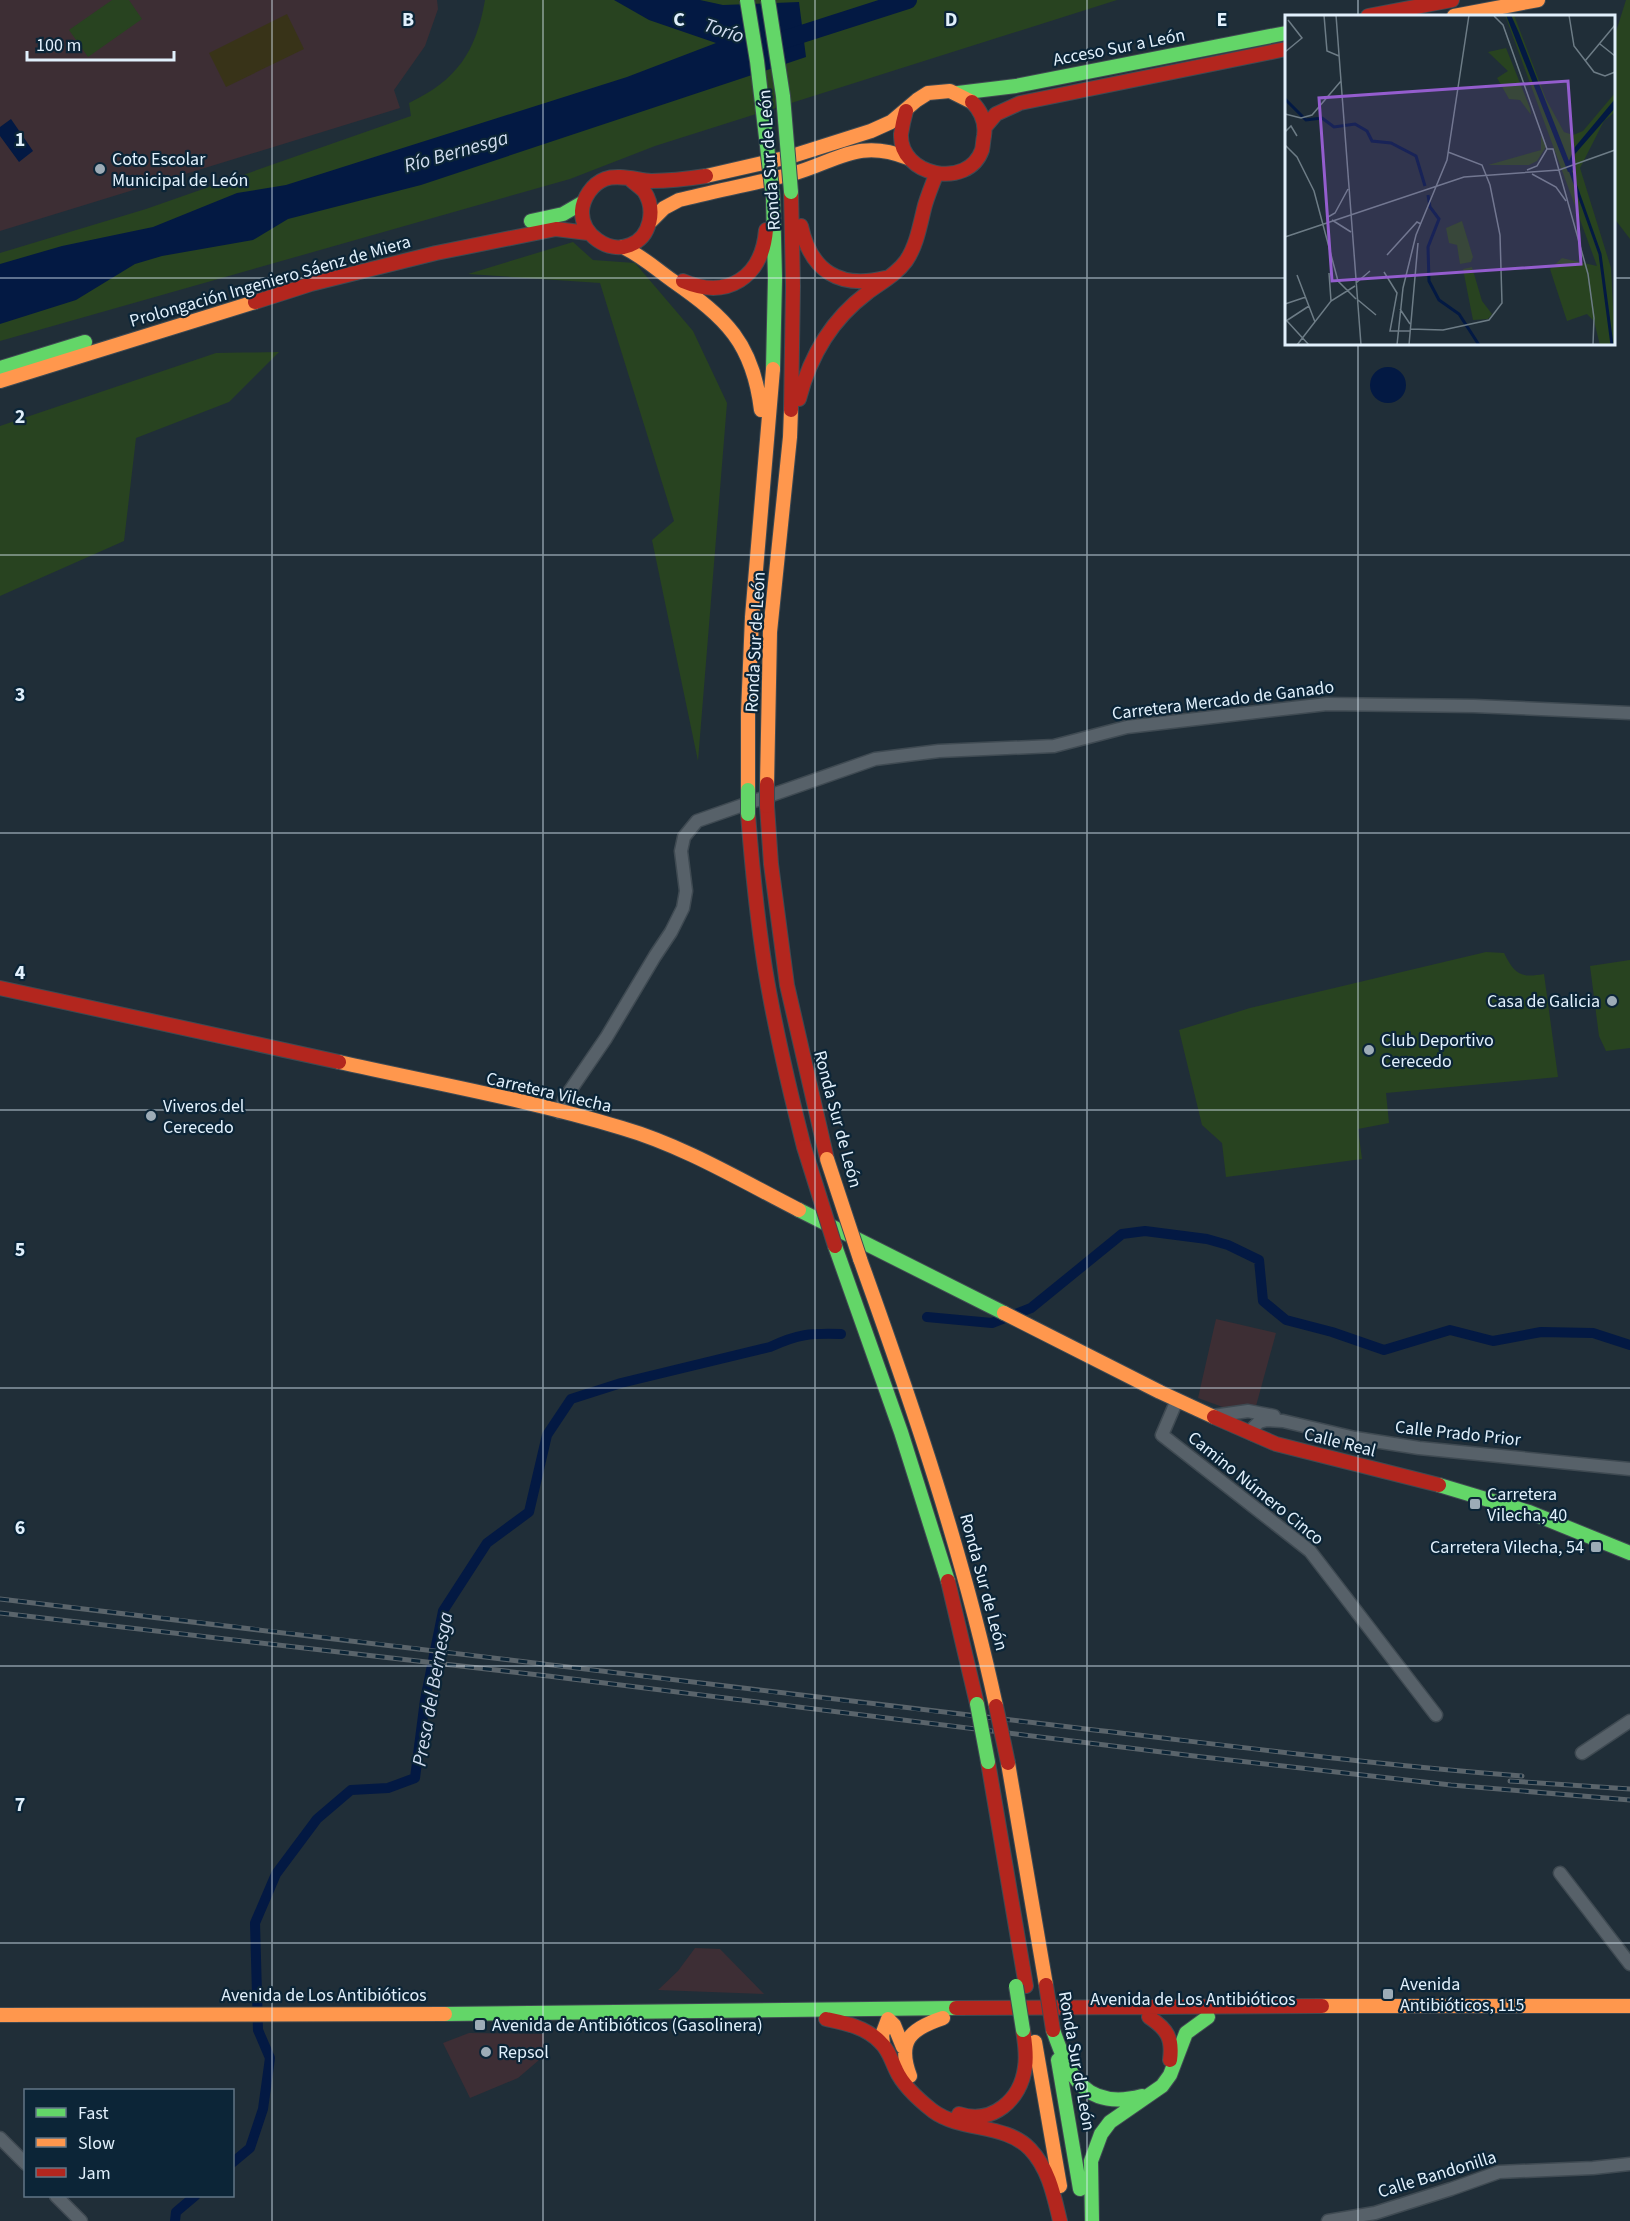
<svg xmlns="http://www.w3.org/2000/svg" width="1630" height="2221" font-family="'Source Sans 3',sans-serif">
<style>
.commercial{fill:#3d2e35}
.education{fill:#3d2e34}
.green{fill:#284320}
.sand{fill:#383318}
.water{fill:#031943}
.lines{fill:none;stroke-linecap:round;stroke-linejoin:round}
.canal{stroke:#031943;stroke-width:10}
.river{stroke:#031943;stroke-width:18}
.street-casing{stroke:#3f4a52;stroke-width:15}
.fast-casing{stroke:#3f4a52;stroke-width:16}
.slow-casing{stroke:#3f4a52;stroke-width:16}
.jam-casing{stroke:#3f4a52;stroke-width:16}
.street{stroke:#576169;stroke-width:12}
.fast{stroke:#63d668;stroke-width:14}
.slow{stroke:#ff974d;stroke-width:14}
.jam{stroke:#b3261e;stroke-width:14}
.rail-casing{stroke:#5a646b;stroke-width:5}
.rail{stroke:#0c2537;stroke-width:3;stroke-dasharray:9;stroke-linecap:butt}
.fast-bridge-casing{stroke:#3f4a52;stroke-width:16;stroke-linecap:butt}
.slow-bridge-casing{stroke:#3f4a52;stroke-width:16;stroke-linecap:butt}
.jam-bridge-casing{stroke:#3f4a52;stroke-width:16;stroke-linecap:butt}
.fast-bridge{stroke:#63d668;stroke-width:14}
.slow-bridge{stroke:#ff974d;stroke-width:14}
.jam-bridge{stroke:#b3261e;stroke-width:14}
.grid{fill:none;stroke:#e1f0fc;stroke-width:1.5;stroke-opacity:0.55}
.poi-dot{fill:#9dacb7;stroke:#0c2537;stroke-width:2}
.labels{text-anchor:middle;stroke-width:4.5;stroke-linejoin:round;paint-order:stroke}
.street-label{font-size:18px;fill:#e1f0fc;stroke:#0c2537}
.poi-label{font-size:18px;fill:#e1f0fc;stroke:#0c2537;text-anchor:start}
.water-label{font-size:20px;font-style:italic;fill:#d2def1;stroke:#0c2537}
.inset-river{fill:none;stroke:#031943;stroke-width:3}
.inset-road{fill:none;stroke:#6d7c86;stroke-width:1.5}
.view{fill:#945dce;fill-opacity:0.15;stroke:#945dce;stroke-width:3}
.inset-edge{fill:none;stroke:#e1f0fc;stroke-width:3}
.grid-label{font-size:20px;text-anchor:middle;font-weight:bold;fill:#e1f0fc;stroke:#0c2537;stroke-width:4.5;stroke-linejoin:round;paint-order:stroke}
</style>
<rect width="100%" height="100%" fill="#202e38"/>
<path class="commercial" d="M695 1948 720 1949 764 1994 658 1990 678 1971Z
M469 2033 544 2034V2048L539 2060 518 2078 470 2098 443 2043Z"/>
<path class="education" d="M0 0H437L438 9 425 46 394 90 400 108 0 231Z
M1216 1319 1276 1333 1256 1406 1228 1409 1198 1398Z"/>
<path class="green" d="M112 0H129L142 19 88 57 69 30Z
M485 0H1117L655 146 570 179 0 341V253L146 209 411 116 409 103C457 80 476 52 485 0Z
M1626 0H1630V239L1614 218V38Z
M573 242 593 260 635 263 693 331 727 403 698 761 652 540 674 521 600 283 468 274Z
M279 352 229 402 136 438 124 541 0 596V426L216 353Z
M1486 952 1504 953C1515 975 1521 978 1544 974L1558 1077 1386 1093 1389 1123 1358 1129 1362 1159 1226 1177 1222 1143 1202 1125 1179 1030 1250 1008Z
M1630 960V1048L1606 1051 1599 1036 1590 966Z"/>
<path class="sand" d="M287 14 304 49 226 87 209 53Z"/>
<path class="water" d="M614 0H700L723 5 799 2 806 57 421 185 288 219 253 240 162 256 135 264 76 300 0 324V264L62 246 153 227 237 193 286 185 627 77 716 43 649 20Z
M11 119 33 151 19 162 0 136V127Z
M1370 385a18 18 0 1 1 36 0a18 18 0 1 1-36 0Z"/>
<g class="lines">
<path class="canal" d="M927 1317 992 1323 1031 1308 1122 1234 1145 1231 1207 1239 1228 1245 1259 1260 1263 1301 1286 1320 1332 1332 1384 1350 1450 1330 1493 1341 1541 1332 1593 1333 1630 1345
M232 2163 250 2148 263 2109 270 2058 258 2030 255 1923 276 1874 317 1819 351 1790 388 1788 415 1778 425 1700 443 1611 487 1543 529 1512 547 1435 571 1399 621 1383 770 1347C798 1334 810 1333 841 1334
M175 2221 176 2212 195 2196"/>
<path class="river" d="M780 41 908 0"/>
<defs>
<path id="street" d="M559 1112 565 1098 606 1038 655 956 671 932 683 908 686 891 681 851 684 837 697 821 875 759 939 751 1054 746 1127 727 1327 704 1474 706 1630 713
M1177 1400 1162 1435 1310 1551 1436 1715
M1213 1416 1248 1411 1274 1416
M1252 1434 1253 1428 1259 1422 1267 1420 1283 1421 1355 1438 1419 1448 1630 1469
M1582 1753 1630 1721
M1560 1873 1630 1964
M0 2138 26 2164
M56 2196 81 2221
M1328 2221 1375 2213 1451 2189 1499 2172 1593 2168 1630 2164"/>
<path id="fast" d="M958 93 1016 86 1286 33
M773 197 775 278 773 369
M531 221 563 214 582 203
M0 368 85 342
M799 1210 1004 1313
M835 1246 901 1432 948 1581
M1439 1485 1529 1512 1630 1553
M445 2014 956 2008
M1053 2030C1069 2076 1085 2111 1142 2096
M1058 2060 1080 2189
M1092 2221 1091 2161 1101 2134 1110 2122 1162 2086 1170 2075 1186 2033 1208 2017"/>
<path id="slow" d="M1454 16 1538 0
M706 176 789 157 871 131 891 122 917 100 928 93 950 91 972 102
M651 221 664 208 679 200C717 191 755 183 792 174 838 161 858 138 908 158
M623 247C642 256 656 269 673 281 726 318 753 343 761 410
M0 381 255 302
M767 784 770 632 790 437 791 410
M748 790V713L752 617 773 369
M339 1062C433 1083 529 1100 622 1128 684 1146 742 1181 799 1210
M860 1259C913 1406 963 1553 996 1706
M1004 1313 1160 1392 1214 1417
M1008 1763 1046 1985
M1322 2006H1630
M0 2015 445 2014
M1035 2042 1060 2186
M883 2044 882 2035 888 2019 894 2025 903 2047
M910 2076C897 2041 910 2029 943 2018"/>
<path id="jam" d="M1368 16 1452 0
M906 111C904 118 902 127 901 134 899 176 968 190 982 150 983 146 983 141 984 136 986 123 981 111 972 102
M985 127 996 114 1020 103 1286 49
M630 179C634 183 640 187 644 191 656 209 651 237 630 245 608 254 581 234 582 211 583 198 592 184 605 179 618 174 637 180 651 181 669 181 687 179 706 176
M801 226C811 272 840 289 885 278
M683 281C728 300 762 277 766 230
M255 302 311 284 436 253 556 229 588 233
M799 399C810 356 831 320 867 293 880 283 896 275 906 261 917 245 920 224 925 205 928 195 932 185 936 175
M791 410 793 286 791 192
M767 806 771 864 787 985 827 1159
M748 814C752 866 757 917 765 968 775 1029 789 1088 804 1147
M0 988 339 1062
M1214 1417 1276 1444 1439 1485
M948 1581 977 1704
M988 1762 1026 1986
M956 2008 1322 2006
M1149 2017C1167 2029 1173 2038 1170 2060
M826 2019C845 2023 866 2027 880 2042 889 2050 891 2060 896 2070 903 2086 919 2100 933 2111 962 2132 1005 2123 1030 2149 1049 2169 1054 2196 1060 2221
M959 2114C992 2125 1021 2100 1025 2067 1027 2055 1025 2042 1023 2030"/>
</defs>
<use href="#street" class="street-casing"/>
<use href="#fast" class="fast-casing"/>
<use href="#slow" class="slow-casing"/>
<use href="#jam" class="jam-casing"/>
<use href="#street" class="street"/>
<use href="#fast" class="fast"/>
<use href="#slow" class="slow"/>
<use href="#jam" class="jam"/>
<defs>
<path id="rail" d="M0 1599C360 1640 719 1687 1078 1728 1226 1745 1374 1765 1522 1776
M0 1613 548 1676 1194 1756 1451 1785 1630 1800
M1510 1781 1630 1789"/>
</defs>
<use href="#rail" class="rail-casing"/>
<use href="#rail" class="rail"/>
<defs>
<path id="fast-bridge" d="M747 0 757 61 773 197
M768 0 783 96 791 192
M748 790V814
M977 1704 988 1762
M1016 1986 1023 2030"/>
<path id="slow-bridge" d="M827 1159 860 1259"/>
<path id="jam-bridge" d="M767 784V806
M804 1147 835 1246
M996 1706 1008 1763
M1046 1985 1053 2030"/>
</defs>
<use href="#fast-bridge" class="fast-bridge-casing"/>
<use href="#slow-bridge" class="slow-bridge-casing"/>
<use href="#jam-bridge" class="jam-bridge-casing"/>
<use href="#fast-bridge" class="fast-bridge"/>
<use href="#slow-bridge" class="slow-bridge"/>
<use href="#jam-bridge" class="jam-bridge"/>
</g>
<path class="grid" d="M272 0V2221M543 0V2221M815 0V2221M1087 0V2221M1358 0V16M0 278H1286M1614 278H1630M1358 344V2221M0 555H1630M0 833H1630M0 1110H1630M0 1388H1630M0 1666H1630M0 1943H1630"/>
<g class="poi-dot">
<circle cx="100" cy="169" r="6"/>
<circle cx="1612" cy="1001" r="6"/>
<circle cx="1369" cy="1050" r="6"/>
<circle cx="151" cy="1116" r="6"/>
<rect x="1469" y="1498" width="12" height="12" rx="3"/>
<rect x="1590" y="1541" width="12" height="12" rx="3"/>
<rect x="1382" y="1988" width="12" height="12" rx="3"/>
<rect x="474" y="2019" width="12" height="12" rx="3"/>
<circle cx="486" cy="2052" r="6"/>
</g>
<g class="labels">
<g class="street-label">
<text transform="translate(1119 47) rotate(-11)" y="6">Acceso Sur a León</text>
<text transform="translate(769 160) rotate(-94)" y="6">Ronda Sur de León</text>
<text transform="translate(270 281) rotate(-16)" y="6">Prolongación Ingeniero Sáenz de Miera</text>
<text transform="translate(755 642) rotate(-87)" y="6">Ronda Sur de León</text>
<text transform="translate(1223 700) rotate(-7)" y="6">Carretera Mercado de Ganado</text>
<text transform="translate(549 1092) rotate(13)" y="6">Carretera Vilecha</text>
<text transform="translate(838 1119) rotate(75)" y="6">Ronda Sur de León</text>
<text transform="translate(1458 1433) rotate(6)" y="6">Calle Prado Prior</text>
<text transform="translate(1340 1442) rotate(14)" y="6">Calle Real</text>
<text transform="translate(1256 1488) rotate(39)" y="6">Camino Número Cinco</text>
<text transform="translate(984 1582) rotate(75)" y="6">Ronda Sur de León</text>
<text x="324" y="2001">Avenida de Los Antibióticos</text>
<text x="1193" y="2005">Avenida de Los Antibióticos</text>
<text transform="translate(1077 2061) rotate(80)" y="6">Ronda Sur de León</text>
<text transform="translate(1437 2174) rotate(-17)" y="6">Calle Bandonilla</text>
</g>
<g class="poi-label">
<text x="112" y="165">Coto Escolar<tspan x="112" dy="21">Municipal de León</tspan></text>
<text x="1600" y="1007" text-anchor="end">Casa de Galicia</text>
<text x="1381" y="1046">Club Deportivo<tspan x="1381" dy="21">Cerecedo</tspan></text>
<text x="163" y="1112">Viveros del<tspan x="163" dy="21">Cerecedo</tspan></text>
<text x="1487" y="1500">Carretera<tspan x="1487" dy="21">Vilecha, 40</tspan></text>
<text x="1584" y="1553" text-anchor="end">Carretera Vilecha, 54</text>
<text x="1400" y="1990">Avenida<tspan x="1400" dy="21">Antibióticos, 115</tspan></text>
<text x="492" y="2031">Avenida de Antibióticos (Gasolinera)</text>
<text x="498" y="2058">Repsol</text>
</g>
<g class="water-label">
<text transform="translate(724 30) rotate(18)" y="7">Torío</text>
<text transform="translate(456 151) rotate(-16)" y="7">Río Bernesga</text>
<text transform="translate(432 1689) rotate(-80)" y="7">Presa del Bernesga</text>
</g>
</g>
<g transform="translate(1285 15)">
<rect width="330" height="330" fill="#202e38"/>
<path d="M220 0H229L261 84 279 117 288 120 298 116 330 78V97L319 106 295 153 326 253 330 330H315L309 306 302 299 282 306 265 254 277 243 312 251ZM221 33 245 93 246 100 235 85 224 84 212 63 223 56 203 37ZM256 120 261 132 252 146 244 150H203L256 135ZM177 206 188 242 186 247 175 249 172 230 164 228 161 213ZM187 252 197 286 207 299 203 304 188 305 178 254Z" fill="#284320"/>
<path d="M221 0H226L234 18 284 146 290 132 330 84V93L290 139 289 155 283 157Z" fill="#031943"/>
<path class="inset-river" d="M0 84 21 105 37 103 49 112 70 109 82 116 87 126 106 128 131 141 140 171M284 152 315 239 327 330M143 180 145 192 154 204 143 232 144 266 154 285 174 299 194 330"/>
<path class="inset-road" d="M39 0 42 36 54 41M51 0 76 330M284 0 289 31 309 57 320 61 330 57M209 1 218 10 262 134M315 29 330 41M0 37 17 23 3 5M300 46 330 10M0 99 16 103 27 100 56 66M0 117 6 111 12 121M0 130 12 142 29 176 53 266 71 284M242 155 252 151 262 134H268L303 259 309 303 308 330M247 159 271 172 281 186M43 202 50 198 63 174M47 205 66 217M0 222 179 162 274 155 330 135M102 240 132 207 136 209M99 257 112 278 105 316H125M44 258 46 286M12 260 30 307M71 268 85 256M73 285 91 300M0 289 21 282M115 294 125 309M1 306 24 291M2 306 24 330M125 314 158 315 204 305 217 288 215 220 205 170 197 150 163 137M12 330 46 286 70 271M112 330 118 273 131 220 162 145 184 0M124 330 133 228"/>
<path class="view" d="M283 66 296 249 47 266 34 83Z"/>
<rect width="330" height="330" class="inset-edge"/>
</g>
<g class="grid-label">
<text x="408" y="26">B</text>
<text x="679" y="26">C</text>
<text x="951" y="26">D</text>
<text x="1222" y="26">E</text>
<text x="20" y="146">1</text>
<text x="20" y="423">2</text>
<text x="20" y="701">3</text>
<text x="20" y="979">4</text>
<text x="20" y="1256">5</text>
<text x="20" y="1534">6</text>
<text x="20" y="1811">7</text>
</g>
<rect x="24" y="2089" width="210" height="108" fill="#0c2537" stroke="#617686" stroke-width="1.5"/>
<rect x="36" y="2108" width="30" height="9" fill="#63d668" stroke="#617686" stroke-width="1.5"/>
<text x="78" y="2119" font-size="18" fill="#e1f0fc">Fast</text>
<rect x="36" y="2138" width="30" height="9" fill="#ff974d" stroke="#617686" stroke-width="1.5"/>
<text x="78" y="2149" font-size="18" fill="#e1f0fc">Slow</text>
<rect x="36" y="2168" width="30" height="9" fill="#b3261e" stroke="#617686" stroke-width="1.5"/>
<text x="78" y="2179" font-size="18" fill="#e1f0fc">Jam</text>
<path d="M27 51v9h147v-9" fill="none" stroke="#e1f0fc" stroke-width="3"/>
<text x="36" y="51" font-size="18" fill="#e1f0fc" stroke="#0c2537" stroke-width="4.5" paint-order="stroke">100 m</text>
</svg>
